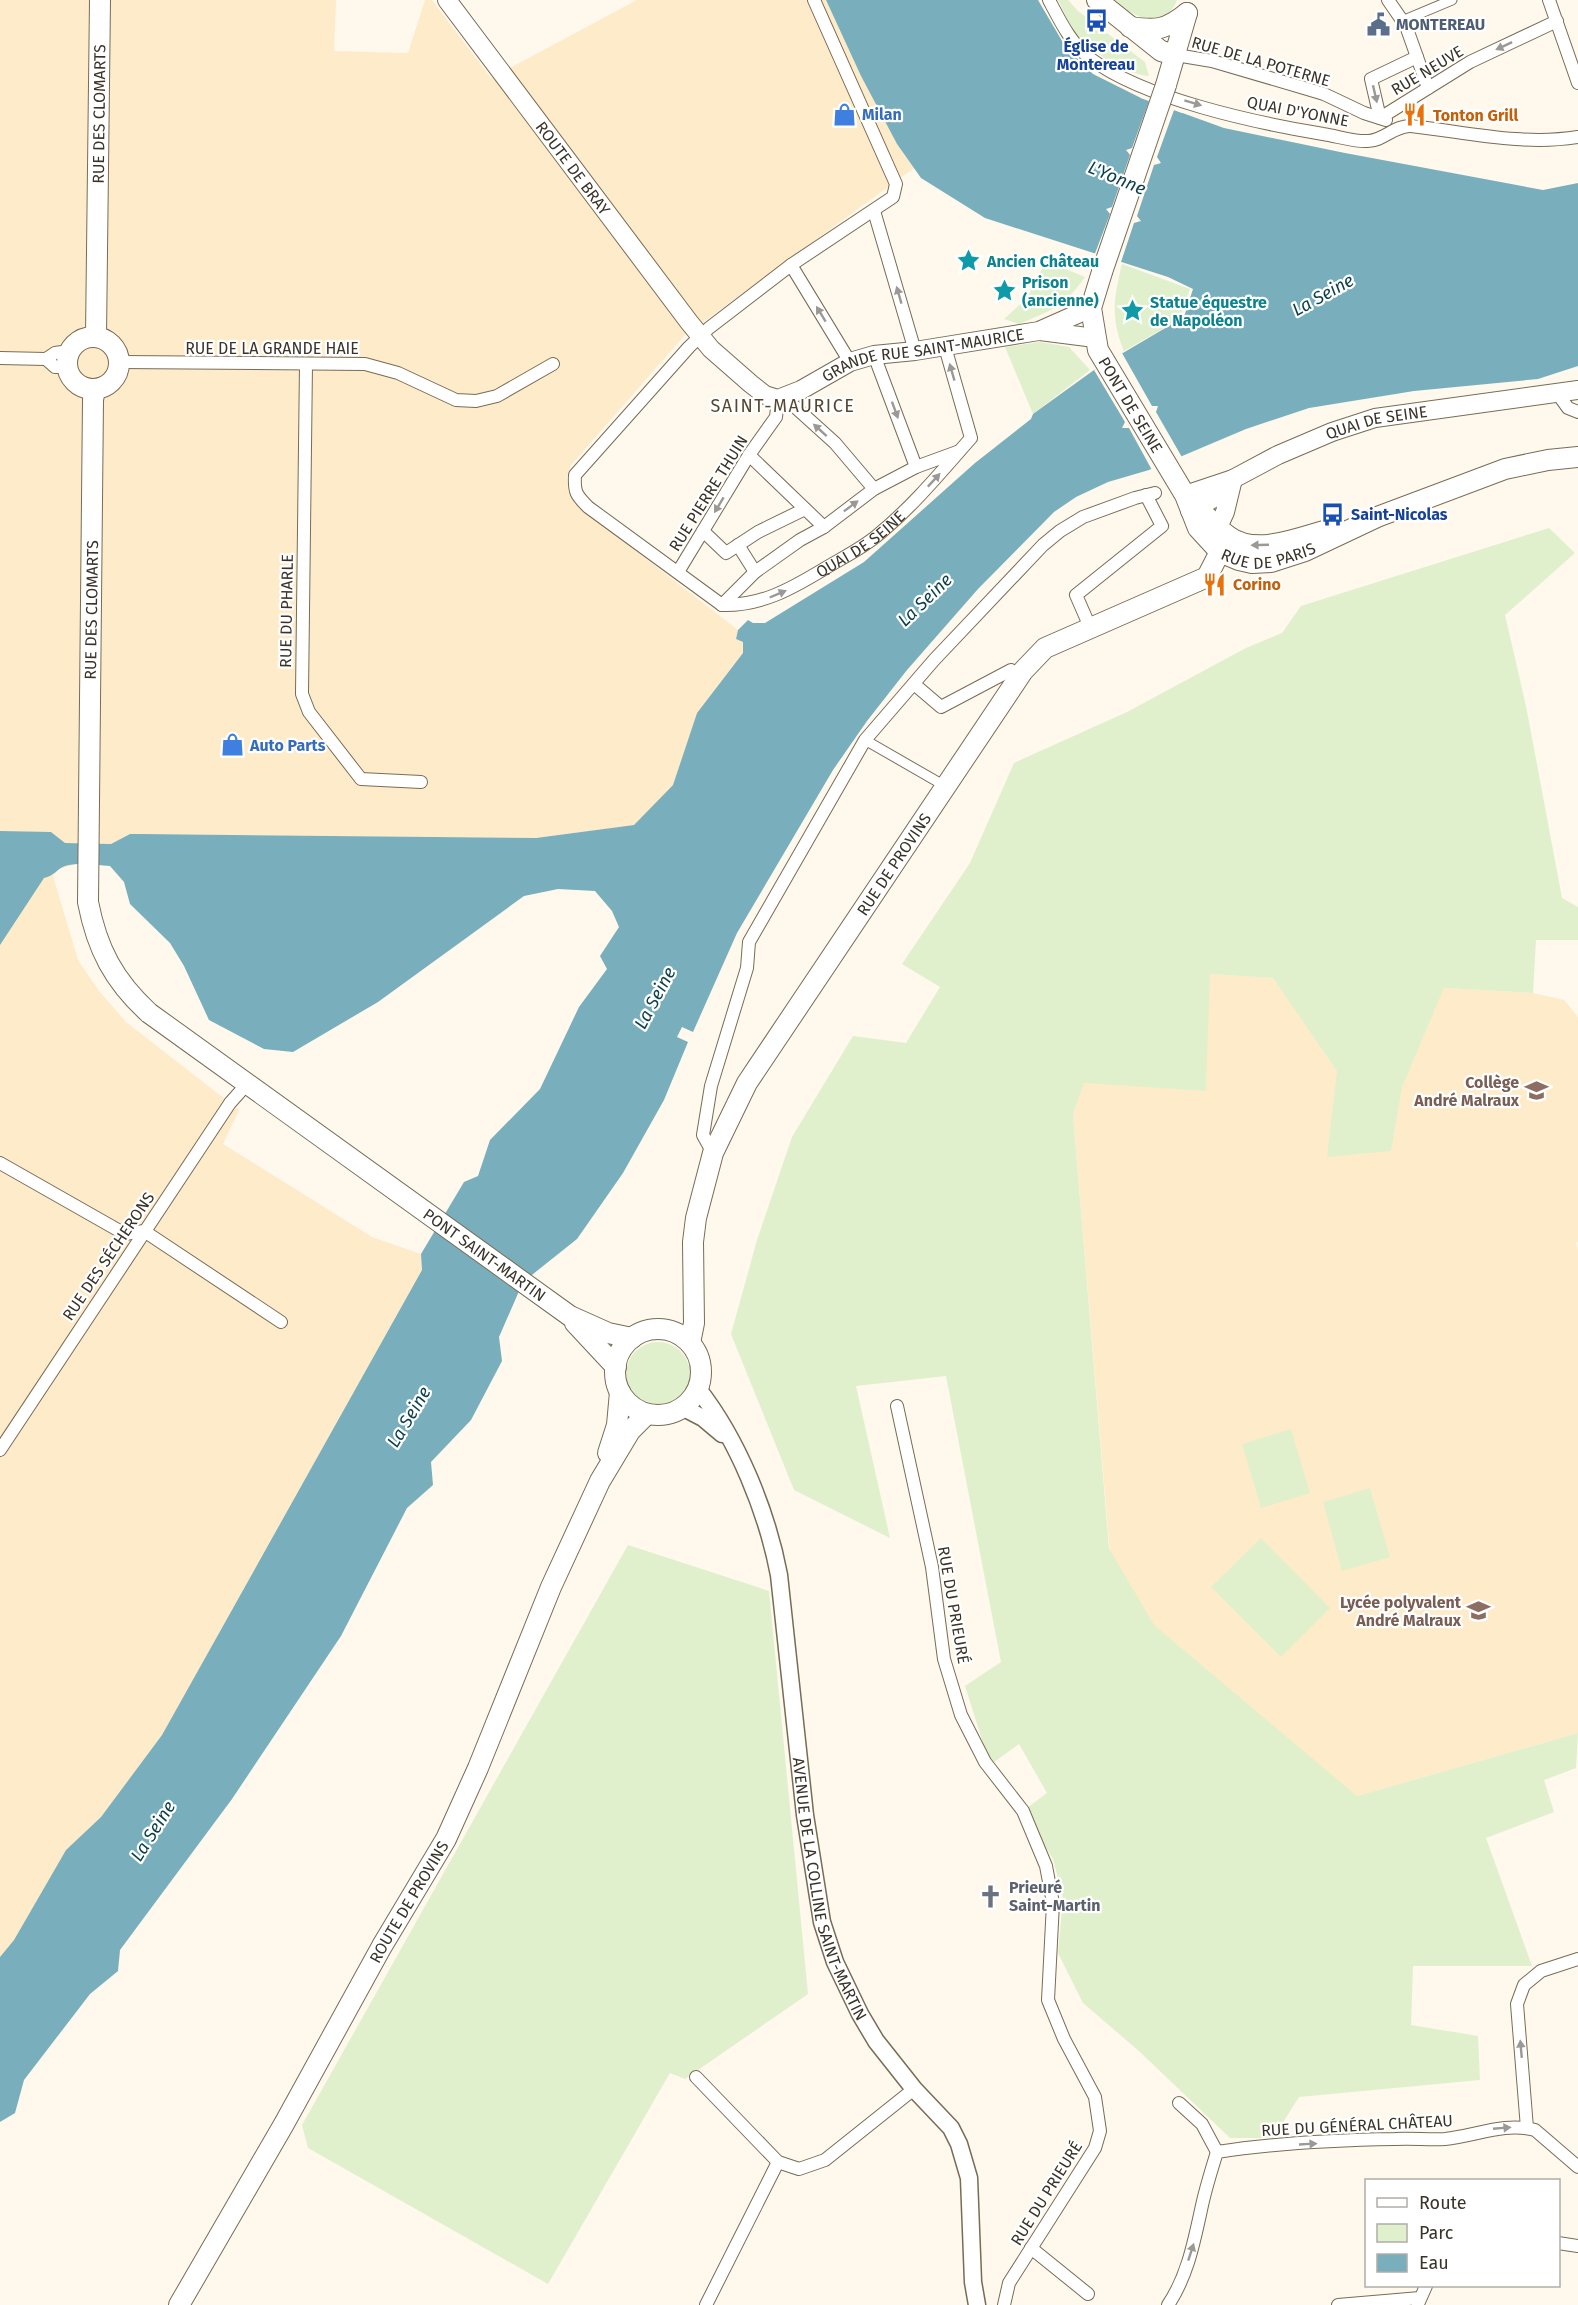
<svg xmlns="http://www.w3.org/2000/svg" width="1578" height="2305" font-family="'Fira Sans',sans-serif">
<style>
.built{fill:#feebca}
.green{fill:#e1f0cc}
.water{fill:#79afbc}
.pier{fill:#fef8ed}
.lines{fill:none;stroke-linecap:round;stroke-linejoin:round}
.pedestrian-casing{stroke:#796c55;stroke-width:11}
.minor-casing{stroke:#796c55;stroke-width:14}
.tertiary-casing{stroke:#796c55;stroke-width:19}
.secondary-casing{stroke:#796c55;stroke-width:20}
.primary-casing{stroke:#796c55;stroke-width:22}
.pedestrian{stroke:#fff;stroke-width:9}
.minor{stroke:#fff;stroke-width:12}
.tertiary{stroke:#fff;stroke-width:16}
.secondary{stroke:#fff;stroke-width:18}
.primary{stroke:#fff;stroke-width:20}
.primary-bridge-casing{stroke:#796c55;stroke-width:22;stroke-linecap:butt}
.primary-bridge{stroke:#fff;stroke-width:20}
.oneway{fill:#9c9994}
.labels{text-anchor:middle;stroke-width:4.5;stroke-linejoin:round;paint-order:stroke}
.service-label{font-size:16px;font-weight:bold;fill:#4e5e75;stroke:#fff;text-anchor:start}
.transit-label{font-size:16px;font-weight:bold;fill:#164399;stroke:#fff}
.street-label{font-size:16px;fill:#393329;stroke:#fff}
.shop-label{font-size:16px;font-weight:bold;fill:#366cbe;stroke:#fff;text-anchor:start}
.food-label{font-size:16px;font-weight:bold;fill:#c56008;stroke:#fff;text-anchor:start}
.culture-label{font-size:16px;font-weight:bold;fill:#0d838f;stroke:#fff;text-anchor:start}
.education-label{font-size:16px;font-weight:bold;fill:#785e54;stroke:#fff;text-anchor:end}
.worship-label{font-size:16px;font-weight:bold;fill:#5b616d;stroke:#fff;text-anchor:start}
.water-label{font-size:18px;font-style:italic;fill:#0c3f49;stroke:#fff}
.neighbourhood-label{font-size:18px;letter-spacing:1.5px;fill:#554832;stroke:#fff}
</style>
<rect width="100%" height="100%" fill="#fef8ed"/>
<path class="built" d="M0 0H336L334 51 408 53 425 0H432L491 78 637 0H826L861 76 897 144 914 168 684 336 571 465 567 477 568 491 574 503 738 630 736 639 743 642V653L697 713 673 785 634 825 536 838 130 834 111 844 74 843 73 865 59 869 53 876 78 960 99 991 126 1022 239 1110 223 1144 372 1237 421 1254 422 1270 162 1735 101 1817 66 1850 14 1940 0 1957Z
M1147 974H1210L1533 993 1564 1000 1578 1017V1242L1576 1243 1578 1249V1733L1357 1796 1115 1613 1073 1114 1082 1084Z"/>
<path class="green" d="M1058 0H1068L1078 11 1145 62 1149 76C1123 74 1090 51 1074 30 1067 21 1063 9 1058 0Z
M1115 0H1177C1173 13 1162 18 1151 22L1126 10Z
M1046 261 1085 277C1064 307 1052 310 1019 324L1004 319 1027 298Z
M1122 264 1190 289 1180 319 1124 351C1110 318 1114 297 1122 264Z
M1040 342 1069 347 1090 370 1033 414 1005 347Z
M1549 528 1575 553 1505 615 1526 706 1562 898 1578 907V940H1536L1533 993 1444 988 1402 1087 1391 1151 1327 1157 1337 1071 1273 978 1210 974 1206 1091 1084 1083 1073 1114 1109 1548 1154 1625 1357 1796 1578 1733 1576 1768 1544 1780 1554 1812 1486 1838 1532 1966H1413L1411 2025 1478 2036 1480 2080 1299 2097 1273 2138H1230L1140 2052 1083 2003 1058 1953 1063 1898 1053 1859 1023 1811 1047 1793 1019 1744 990 1765 965 1686 1001 1662 946 1376 856 1386 890 1538 794 1490 731 1334 757 1240 792 1137 853 1036 906 1043 940 987 902 964 970 863 1014 763 1127 712 1246 648 1282 633 1301 606Z
M626 1374a32 32 0 1 1 64 0a32 32 0 1 1-64 0Z
M1291 1429 1310 1493 1261 1508 1242 1444Z
M1370 1488 1390 1557 1342 1571 1323 1502Z
M1261 1538 1330 1608 1281 1657 1211 1587Z
M628 1545 769 1591 808 1994 685 2079 670 2073 548 2284 308 2148 302 2125Z"/>
<path class="water" d="M826 0H1038L1065 46 1093 74 1141 98 1224 128 1345 153 1543 190 1578 183V366L1538 379 1414 391 1309 408 1246 429 1149 470 1108 482 1076 497 1054 512 978 589 907 670 867 721 833 770 737 933 693 1032 682 1027 677 1037 688 1042 664 1100 623 1173 577 1239 523 1282 499 1337 502 1361 471 1420 431 1462 433 1485 407 1508 341 1636 232 1799 120 1950 118 1971 90 1994 24 2080 15 2113 0 2122V1957L14 1940 66 1850 101 1817 162 1735 422 1270 421 1254 464 1182 478 1176 490 1140 540 1089 579 1007 607 969 600 956 619 927 612 911 595 891 558 889 524 896 378 1002 293 1052 264 1049 209 1020 184 966 170 943 130 904 124 882 110 866C97 865 78 862 65 866 57 869 54 876 44 878L0 945V831L51 832 65 843 111 844 130 834H140L536 838 634 825 673 785 697 713 743 653V642L736 639 738 630 748 620 753 623H765L864 562 975 463 1031 419 1033 414 1094 370 1184 317 1193 289 1168 277 985 218 921 178 897 144 861 76Z"/>
<path class="pier" d="M1142 95 1183 110 1182 113 1174 110 1157 157 1161 163 1154 165 1137 216 1141 221 1134 223 1120 265 1094 256 1110 214 1106 209 1112 207 1130 155 1126 150 1132 148 1149 101 1141 98Z
M1122 353 1152 406H1158L1156 412 1183 459 1153 472 1129 428H1122L1125 422 1094 370Z"/>
<g class="lines">
<defs>
<path id="pedestrian" d="M1402 21 1452 0
M865 740 945 786"/>
<g id="minor">
<path d="M1049 0C1060 21 1071 44 1091 59 1144 99 1257 123 1323 134 1337 136 1354 142 1368 141 1383 141 1395 125 1411 126 1466 132 1522 146 1578 137"/>
<path d="M1388 0 1406 26 1428 88"/>
<path d="M1549 0 1578 83"/>
<path d="M1176 55 1212 61 1304 88 1324 94 1364 113 1386 120"/>
<path d="M1417 57 1371 79 1380 118 1470 62 1557 21"/>
<path d="M874 211 915 351"/>
<path d="M791 265 850 362"/>
<path d="M874 355 916 467"/>
<path d="M0 358 46 359 55 353 69 351"/>
<path d="M46 359 55 367H67"/>
<path d="M120 362 365 364 398 373 456 400 476 401 497 396 553 364"/>
<path d="M306 364 302 694 309 712 361 779 421 782"/>
<path d="M1557 393 1568 408 1578 412"/>
<path d="M784 397 835 443 874 489"/>
<path d="M749 455 824 527"/>
<path d="M703 531 726 553 758 532 805 509"/>
<path d="M738 545 755 572"/>
<path d="M678 572 749 455 776 417 778 399"/>
<path d="M722 605 588 507C576 495 574 492 575 475L689 347 709 328 791 265 893 197 896 184 814 0"/>
<path id="s1" d="M722 605C761 606 791 589 824 569 842 558 863 548 879 534 913 506 942 471 971 438L945 347"/>
<path d="M722 605 755 572 800 540 824 527 874 489 916 467 957 452"/>
<path d="M1090 627 1076 595 1162 526 1146 495"/>
<path d="M914 684 941 707 1011 670 1019 676"/>
<path d="M713 1153 703 1135 711 1086 747 968 749 942 865 740 934 660 1043 545 1060 531 1083 517 1135 498 1155 493"/>
<path d="M0 1163 125 1234 144 1231 281 1322"/>
<path d="M897 1406 932 1567 944 1659 961 1715 985 1762 1023 1811 1046 1866 1053 1903 1048 2000 1064 2039 1095 2097 1100 2131 1095 2148 1009 2283 1004 2305"/>
<path d="M0 1450 230 1103 247 1084"/>
<path d="M696 2077 778 2162"/>
<path d="M1179 2103 1202 2124 1217 2152"/>
<path d="M1527 2128 1517 2004 1524 1985 1541 1971 1578 1959"/>
<path d="M1558 2243 1578 2246"/>
<path d="M1031 2248 1088 2294"/>
<path d="M1418 2304 1426 2286"/>
<path d="M706 2305 778 2162 799 2169 825 2160 914 2089"/>
<path d="M1168 2305C1189 2274 1195 2236 1203 2201 1207 2184 1212 2168 1217 2152 1275 2143 1336 2140 1395 2139 1412 2138 1429 2140 1445 2139 1476 2136 1504 2122 1535 2130L1578 2167"/>
<path d="M1338 2305 1420 2298"/>
</g>
<g id="tertiary">
<path id="s2" d="M698 1389C738 1440 767 1512 779 1575L805 1815 822 1922 835 1962 860 2014 876 2041 914 2089 951 2128 959 2144 969 2178 973 2282 977 2305"/>
<path d="M682 1407 703 1418 722 1434"/>
</g>
<g id="secondary">
<path id="s3" d="M447 0 689 322 711 349 751 384 765 395 778 399 801 390 850 362 874 355 915 351 1039 331 1091 308"/>
<path d="M1040 331 1095 338"/>
<path id="s4" d="M1185 495 1233 479 1278 455 1332 432 1375 418 1578 390"/>
<path d="M1190 511 1229 490"/>
<path d="M1218 527 1225 512 1233 479"/>
</g>
<g id="primary">
<path d="M1097 0 1161 51 1176 55"/>
<path d="M1130 27C1156 31 1166 30 1187 13"/>
<path d="M1166 85 1187 13"/>
<path id="s5" d="M1102 272 1091 308 1098 350 1185 495 1198 528 1220 552 1239 560 1252 563 1271 562 1305 551 1377 517 1505 469 1548 460 1578 457"/>
<path id="s6" d="M96 336 100 0"/>
<circle cx="93" cy="363" r="26"/>
<path id="s7" d="M95 389 93 400 88 902C97 949 114 981 149 1013L570 1316 608 1333 632 1338"/>
<path d="M1188 498C1201 510 1213 525 1228 536 1257 557 1300 537 1331 529"/>
<path d="M575 1323 616 1367"/>
<circle cx="658" cy="1372" r="43"/>
<path id="s8" d="M690 1343 694 1323 693 1242 696 1218 713 1153 747 1083 1023 671 1045 648 1207 577 1228 536"/>
<path d="M608 1453 617 1425 620 1392"/>
<path id="s9" d="M179 2305 284 2124 382 1946 446 1839 478 1768 551 1587 600 1481 630 1431 647 1414"/>
</g>
</defs>
<use href="#pedestrian" class="pedestrian-casing"/>
<use href="#minor" class="minor-casing"/>
<use href="#tertiary" class="tertiary-casing"/>
<use href="#secondary" class="secondary-casing"/>
<use href="#primary" class="primary-casing"/>
<use href="#pedestrian" class="pedestrian"/>
<use href="#minor" class="minor"/>
<use href="#tertiary" class="tertiary"/>
<use href="#secondary" class="secondary"/>
<use href="#primary" class="primary"/>
<defs>
<path id="primary-bridge" d="M1102 272 1166 85"/>
</defs>
<use href="#primary-bridge" class="primary-bridge-casing"/>
<use href="#primary-bridge" class="primary-bridge"/>
</g>
<defs><path id="oneway-solid" d="M-6-.8H1V-3.2L6.5 0L1 3.2V.8H-6Z" transform="scale(1.5)"/></defs>
<g class="oneway">
<use href="#oneway-solid" transform="translate(1504 46) rotate(155)"/>
<use href="#oneway-solid" transform="translate(1375 94) rotate(77)"/>
<use href="#oneway-solid" transform="translate(1193 103) rotate(17)"/>
<use href="#oneway-solid" transform="translate(899 295) rotate(-106)"/>
<use href="#oneway-solid" transform="translate(821 314) rotate(-121)"/>
<use href="#oneway-solid" transform="translate(952 372) rotate(-106)"/>
<use href="#oneway-solid" transform="translate(895 410) rotate(70)"/>
<use href="#oneway-solid" transform="translate(820 430) rotate(-138)"/>
<use href="#oneway-solid" transform="translate(934 480) rotate(-47)"/>
<use href="#oneway-solid" transform="translate(719 505) rotate(121)"/>
<use href="#oneway-solid" transform="translate(851 506) rotate(-37)"/>
<use href="#oneway-solid" transform="translate(1260 545) rotate(178)"/>
<use href="#oneway-solid" transform="translate(778 594) rotate(-23)"/>
<use href="#oneway-solid" transform="translate(1521 2049) rotate(-95)"/>
<use href="#oneway-solid" transform="translate(1502 2128) rotate(-5)"/>
<use href="#oneway-solid" transform="translate(1308 2144) rotate(-3)"/>
<use href="#oneway-solid" transform="translate(1191 2252) rotate(-72)"/>
</g>
<defs>
<symbol id="bus-bare" viewBox="-9 -9 18 18"><path d="M-5-6H5V4H4V6H2V4H-2V6H-4V4H-5ZM-3.5-4V0h7V-4ZM-3.5 1.2v1.5H-2V1.2ZM2 1.2v1.5H3.5V1.2Z" fill="#1a4fb4" stroke="#fff" stroke-width="2.5" paint-order="stroke"/></symbol>
<symbol id="civic-bare" viewBox="-9 -9 18 18"><path d="M-.6-6.5H3V-4.5H.6V-3L4-1V1h2V6H-6V1h2V-1L-.6-3ZM-1.2 2.5V6h2.4V2.5Z" fill="#5c6f8a" stroke="#fff" stroke-width="2.5" paint-order="stroke"/></symbol>
<symbol id="shop-bare" viewBox="-9 -9 18 18"><path d="M-5-2.5h2.3a2.7 3.5 0 0 1 5.4 0H5L5.5 6h-11ZM-1.5-2.5h3a1.5 2.3 0 0 0-3 0Z" fill="#3f7fe0" stroke="#fff" stroke-width="2.5" paint-order="stroke"/></symbol>
<symbol id="restaurant-bare" viewBox="-9 -9 18 18"><path d="M-5-6h1v4h1v-4h1v4h1v-4h1v5L-1.5 .5V6h-2V.5L-5-1ZM5-6V6H3V1.5H1.5Q1.5-4 5-6Z" fill="#e8710a" stroke="#fff" stroke-width="2.5" paint-order="stroke"/></symbol>
<symbol id="sight-bare" viewBox="-9 -9 18 18"><path d="M0-6L1.8-2.2L6-1.7L2.9 1.2L3.7 5.4L0 3.3L-3.7 5.4L-2.9 1.2L-6-1.7L-1.8-2.2Z" fill="#0f9aa8" stroke="#fff" stroke-width="2.5" paint-order="stroke"/></symbol>
<symbol id="school-bare" viewBox="-9 -9 18 18"><path d="M0-5L7-2L0 1L-7-2ZM-4 1L0 2.5L4 1V4Q0 6-4 4Z" fill="#8d6e63" stroke="#fff" stroke-width="2.5" paint-order="stroke"/></symbol>
<symbol id="church-bare" viewBox="-9 -9 18 18"><path d="M-1.2-6h2.4v3.5h3.3v2.4h-3.3V6h-2.4V-.1h-3.3v-2.4h3.3Z" fill="#6b7280" stroke="#fff" stroke-width="2.5" paint-order="stroke"/></symbol>
</defs>
<g fill-rule="evenodd">
<use href="#bus-bare" x="1080" y="4" width="33" height="33"/>
<use href="#civic-bare" x="1362" y="8" width="33" height="33"/>
<use href="#shop-bare" x="828" y="98" width="33" height="33"/>
<use href="#restaurant-bare" x="1398" y="98" width="33" height="33"/>
<use href="#sight-bare" x="952" y="244" width="33" height="33"/>
<use href="#sight-bare" x="988" y="274" width="33" height="33"/>
<use href="#sight-bare" x="1116" y="294" width="33" height="33"/>
<use href="#bus-bare" x="1316" y="498" width="33" height="33"/>
<use href="#restaurant-bare" x="1198" y="568" width="33" height="33"/>
<use href="#shop-bare" x="216" y="728" width="33" height="33"/>
<use href="#school-bare" x="1520" y="1074" width="33" height="33"/>
<use href="#school-bare" x="1462" y="1594" width="33" height="33"/>
<use href="#church-bare" x="974" y="1880" width="33" height="33"/>
</g>
<g class="labels">
<g class="service-label">
<text x="1396" y="30">MONTEREAU</text>
</g>
<g class="transit-label">
<text x="1096" y="52">Église de<tspan x="1096" dy="18">Montereau</tspan></text>
<text x="1351" y="520" text-anchor="start">Saint-Nicolas</text>
</g>
<g class="street-label">
<text transform="translate(1261 61) rotate(16)" y="6">RUE DE LA POTERNE</text>
<text transform="translate(1427 70) rotate(-31)" y="6">RUE NEUVE</text>
<text transform="translate(1298 111) rotate(11)" y="6">QUAI D'YONNE</text>
<text dy="6" stroke="none"><textPath href="#s6" startOffset="222">RUE DES CLOMARTS</textPath></text>
<text dy="6" stroke="none"><textPath href="#s3" startOffset="210">ROUTE DE BRAY</textPath></text>
<text x="272" y="354">RUE DE LA GRANDE HAIE</text>
<text dy="6" stroke="none"><textPath href="#s3" startOffset="676">GRANDE RUE SAINT-MAURICE</textPath></text>
<text dy="6" stroke="none"><textPath href="#s5" startOffset="144">PONT DE SEINE</textPath></text>
<text dy="6" stroke="none"><textPath href="#s4" startOffset="206">QUAI DE SEINE</textPath></text>
<text transform="translate(708 493) rotate(-58)" y="6">RUE PIERRE THUIN</text>
<text dy="6" stroke="none"><textPath href="#s1" startOffset="154">QUAI DE SEINE</textPath></text>
<text dy="6" stroke="none"><textPath href="#s5" startOffset="368">RUE DE PARIS</textPath></text>
<text transform="translate(91 610) rotate(-89)" y="6">RUE DES CLOMARTS</text>
<text transform="translate(286 611) rotate(-89)" y="6">RUE DU PHARLE</text>
<text dy="6" stroke="none"><textPath href="#s8" startOffset="534">RUE DE PROVINS</textPath></text>
<text dy="6" stroke="none"><textPath href="#s7" startOffset="1056">PONT SAINT-MARTIN</textPath></text>
<text transform="translate(108 1256) rotate(-56)" y="6">RUE DES SÉCHERONS</text>
<text transform="translate(954 1605) rotate(80)" y="6">RUE DU PRIEURÉ</text>
<text dy="6" stroke="none"><textPath href="#s2" startOffset="524">AVENUE DE LA COLLINE SAINT-MARTIN</textPath></text>
<text dy="6" stroke="none"><textPath href="#s9" startOffset="464">ROUTE DE PROVINS</textPath></text>
<text transform="translate(1357 2125) rotate(-3)" y="6">RUE DU GÉNÉRAL CHÂTEAU</text>
<text transform="translate(1046 2193) rotate(-58)" y="6">RUE DU PRIEURÉ</text>
</g>
<g class="shop-label">
<text x="862" y="120">Milan</text>
<text x="250" y="751">Auto Parts</text>
</g>
<g class="food-label">
<text x="1433" y="121">Tonton Grill</text>
<text x="1233" y="590">Corino</text>
</g>
<g class="culture-label">
<text x="987" y="267">Ancien Château</text>
<text x="1022" y="288">Prison<tspan x="1022" dy="18">(ancienne)</tspan></text>
<text x="1150" y="308">Statue équestre<tspan x="1150" dy="18">de Napoléon</tspan></text>
</g>
<g class="education-label">
<text x="1519" y="1088">Collège<tspan x="1519" dy="18">André Malraux</tspan></text>
<text x="1461" y="1608">Lycée polyvalent<tspan x="1461" dy="18">André Malraux</tspan></text>
</g>
<g class="worship-label">
<text x="1009" y="1893">Prieuré<tspan x="1009" dy="18">Saint-Martin</tspan></text>
</g>
<g class="water-label">
<text transform="translate(1117 178) rotate(23)" y="6">L'Yonne</text>
<text transform="translate(1323 295) rotate(-29)" y="6">La Seine</text>
<text transform="translate(925 600) rotate(-44)" y="6">La Seine</text>
<text transform="translate(655 998) rotate(-62)" y="6">La Seine</text>
<text transform="translate(409 1417) rotate(-59)" y="6">La Seine</text>
<text transform="translate(153 1831) rotate(-58)" y="6">La Seine</text>
</g>
<g class="neighbourhood-label">
<text x="783" y="412">SAINT-MAURICE</text>
</g>
</g>
<rect x="1365" y="2179" width="195" height="108" fill="#ffffff" stroke="#b0ada9" stroke-width="1.5"/>
<rect x="1377" y="2198" width="30" height="9" fill="#ffffff" stroke="#b0ada9" stroke-width="1.5"/>
<text x="1419" y="2209" font-size="18" fill="#393329">Route</text>
<rect x="1377" y="2224" width="30" height="18" fill="#e1f0cc" stroke="#b0ada9" stroke-width="1.5"/>
<text x="1419" y="2239" font-size="18" fill="#393329">Parc</text>
<rect x="1377" y="2254" width="30" height="18" fill="#79afbc" stroke="#b0ada9" stroke-width="1.5"/>
<text x="1419" y="2269" font-size="18" fill="#393329">Eau</text>
</svg>
